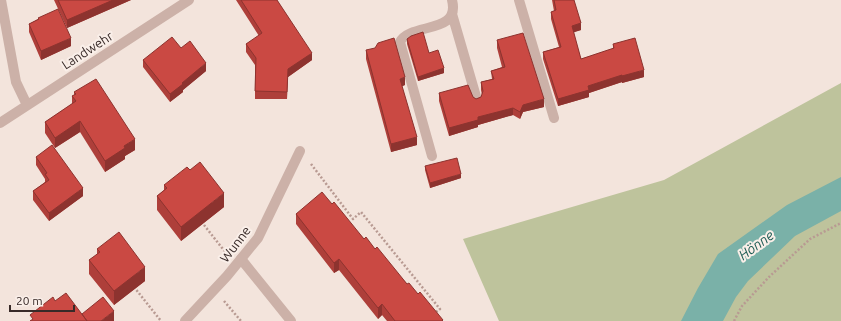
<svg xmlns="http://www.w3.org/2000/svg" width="841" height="321" font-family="Ubuntu,sans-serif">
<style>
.green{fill:#bec39c}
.water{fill:#7ab1a8}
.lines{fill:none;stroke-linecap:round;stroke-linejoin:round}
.path{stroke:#b89a92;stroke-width:2.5;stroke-dasharray:2 2;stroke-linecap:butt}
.lane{stroke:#ccb1a8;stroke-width:10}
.street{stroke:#ccb1a8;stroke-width:10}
.wall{fill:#ae3f3a}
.shaded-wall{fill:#8d332f}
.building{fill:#ca4943;stroke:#8d332f}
.labels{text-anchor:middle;stroke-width:4;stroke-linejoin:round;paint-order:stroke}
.street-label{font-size:13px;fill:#382a28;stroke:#faefe9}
.water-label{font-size:14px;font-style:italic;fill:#1c5b53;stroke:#faefe9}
</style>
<rect width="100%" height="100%" fill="#f3e4dc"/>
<path class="green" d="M841 83V321H499L463 239 664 180Z"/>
<path class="water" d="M841 177V211L795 236 748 281 736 297 723 321H681L698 288 718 254 787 205Z"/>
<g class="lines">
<path class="path" d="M311 164 353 219 361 212 440 309 436 312 437 314
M204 225 226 253
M134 287 161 321
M224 301 241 321
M734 321 742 306 769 277 810 239 841 223"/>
<path class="lane" d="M519 0 554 118
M452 14 477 100
M432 156 400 42C410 22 461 35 452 0
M241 259 291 321"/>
<path class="street" d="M1 0 16 82 27 105
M0 123 189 0
M185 321 227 276 258 238 300 151"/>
</g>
<path class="wall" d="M54 0H131L67 28Z
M236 0H277L312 60 288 77 287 99H255V65L246 52V44L259 36Z
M552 0H574L581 30 573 32 581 59 613 49V44L644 77 622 83V82L589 93V97L558 106 543 59V52L559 47 551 19V12L554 11Z
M38 18 71 46 41 60 29 32V24L38 19Z
M407 39 429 53 444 73 418 81 407 44Z
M497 40 544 107 523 112 520 119 513 115 478 125V127L449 136 439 101V93L473 97 476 99 481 97 482 95 481 90V82L492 79 491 71 502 67 497 48Z
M181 48 206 71 183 90V92L170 102 143 67V60Z
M366 50 405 85 402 86 417 145 391 152 366 59Z
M74 92 135 150 125 156V159L105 172 80 132 55 148 45 133V122L72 104V96L74 95Z
M36 157 83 196 49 221 33 200V191L45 182V179L36 165Z
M425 166 461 178 430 188 425 170Z
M164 185 224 207 181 241 157 210V196L164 190Z
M332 204 364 239 375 249 407 284 418 294 443 321H387L382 315 378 319 339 270 334 273 296 224V214Z
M97 249 145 281 114 305 89 274V260L97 255Z"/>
<path class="shaded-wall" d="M113 0H131L67 28V20Z
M581 23V30L572 33V26Z
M71 38V46L41 60V51Z
M312 53V60L288 77 287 99 288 69Z
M206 63V71L183 90V92L170 102V94L182 83Z
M444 68V73L418 81V77Z
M644 70V77L622 83V76Z
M622 75V82L589 93V97L558 106V99L588 86Z
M405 77V85L400 87V79Z
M544 99V107L523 112 520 119V112L523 105Z
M513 108V115L478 125V127L449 136V128L478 117Z
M80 121V132L55 148V138Z
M417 137V145L391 152V144Z
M135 139V150L125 156V159L105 172V161L124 146Z
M461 174V178L430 188V183Z
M83 188V196L49 221V213Z
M224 193V207L181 241V227Z
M339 259V270L334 273V263Z
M145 267V281L114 305V291Z
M382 304V315L378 319V308Z
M114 311V321H101Z"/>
<path class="building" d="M58 0H113L67 20Z
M241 0H277L312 53 288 69 287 92 255 91 256 58 246 44 262 33Z
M554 0H574L581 23 572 26 581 59 614 48 613 44 635 38 644 70 622 76V75L588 86 589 90 558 99 543 52 561 47 551 12 556 10Z
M58 9 71 38 41 51 29 24 39 19 38 18Z
M423 32 429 53 438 50 444 68 418 77 407 39 411 36Z
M523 33 544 99 523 105 520 112 513 108 478 117V120L449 128 439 93 468 85 473 97 476 99 481 97 483 91 481 82 494 79 491 71 505 67 497 40Z
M172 37 181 48 190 41 206 63 182 83 183 84 170 94 143 60Z
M394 38 405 77 400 79 417 137 391 144 366 50 375 48 378 43Z
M96 79 135 139 124 146 125 148 105 161 80 121 55 138 45 122 76 101 72 96 76 94 74 92Z
M52 145 83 188 49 213 33 191 49 180 45 174 47 173 36 157Z
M457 158 461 174 430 183 425 166Z
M200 162 224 193 181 227 157 196 167 188 164 185 187 167 190 170Z
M322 192 332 204 334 202 364 239 366 237 375 249 377 247 407 284 409 283 418 294 420 292 443 320 442 321H395L382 304 378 308 339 259 334 263 296 214Z
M119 232 145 267 114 291 89 260 100 252 97 249Z
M66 293 87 321H30L33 319 30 315 53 297 55 301Z
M103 297 114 311 101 321H87L82 314Z"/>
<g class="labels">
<g class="street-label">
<text transform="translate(87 50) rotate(-33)" y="5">Landwehr</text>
<text transform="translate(235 244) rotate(-53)" y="5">Wunne</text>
</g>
<g class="water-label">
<text transform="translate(756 245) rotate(-36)" y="5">Hönne</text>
</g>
</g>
<path d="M10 305v6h64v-6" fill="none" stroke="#382a28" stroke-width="2"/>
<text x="16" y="305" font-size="12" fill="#382a28" stroke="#faefe9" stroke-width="3" paint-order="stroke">20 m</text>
</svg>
